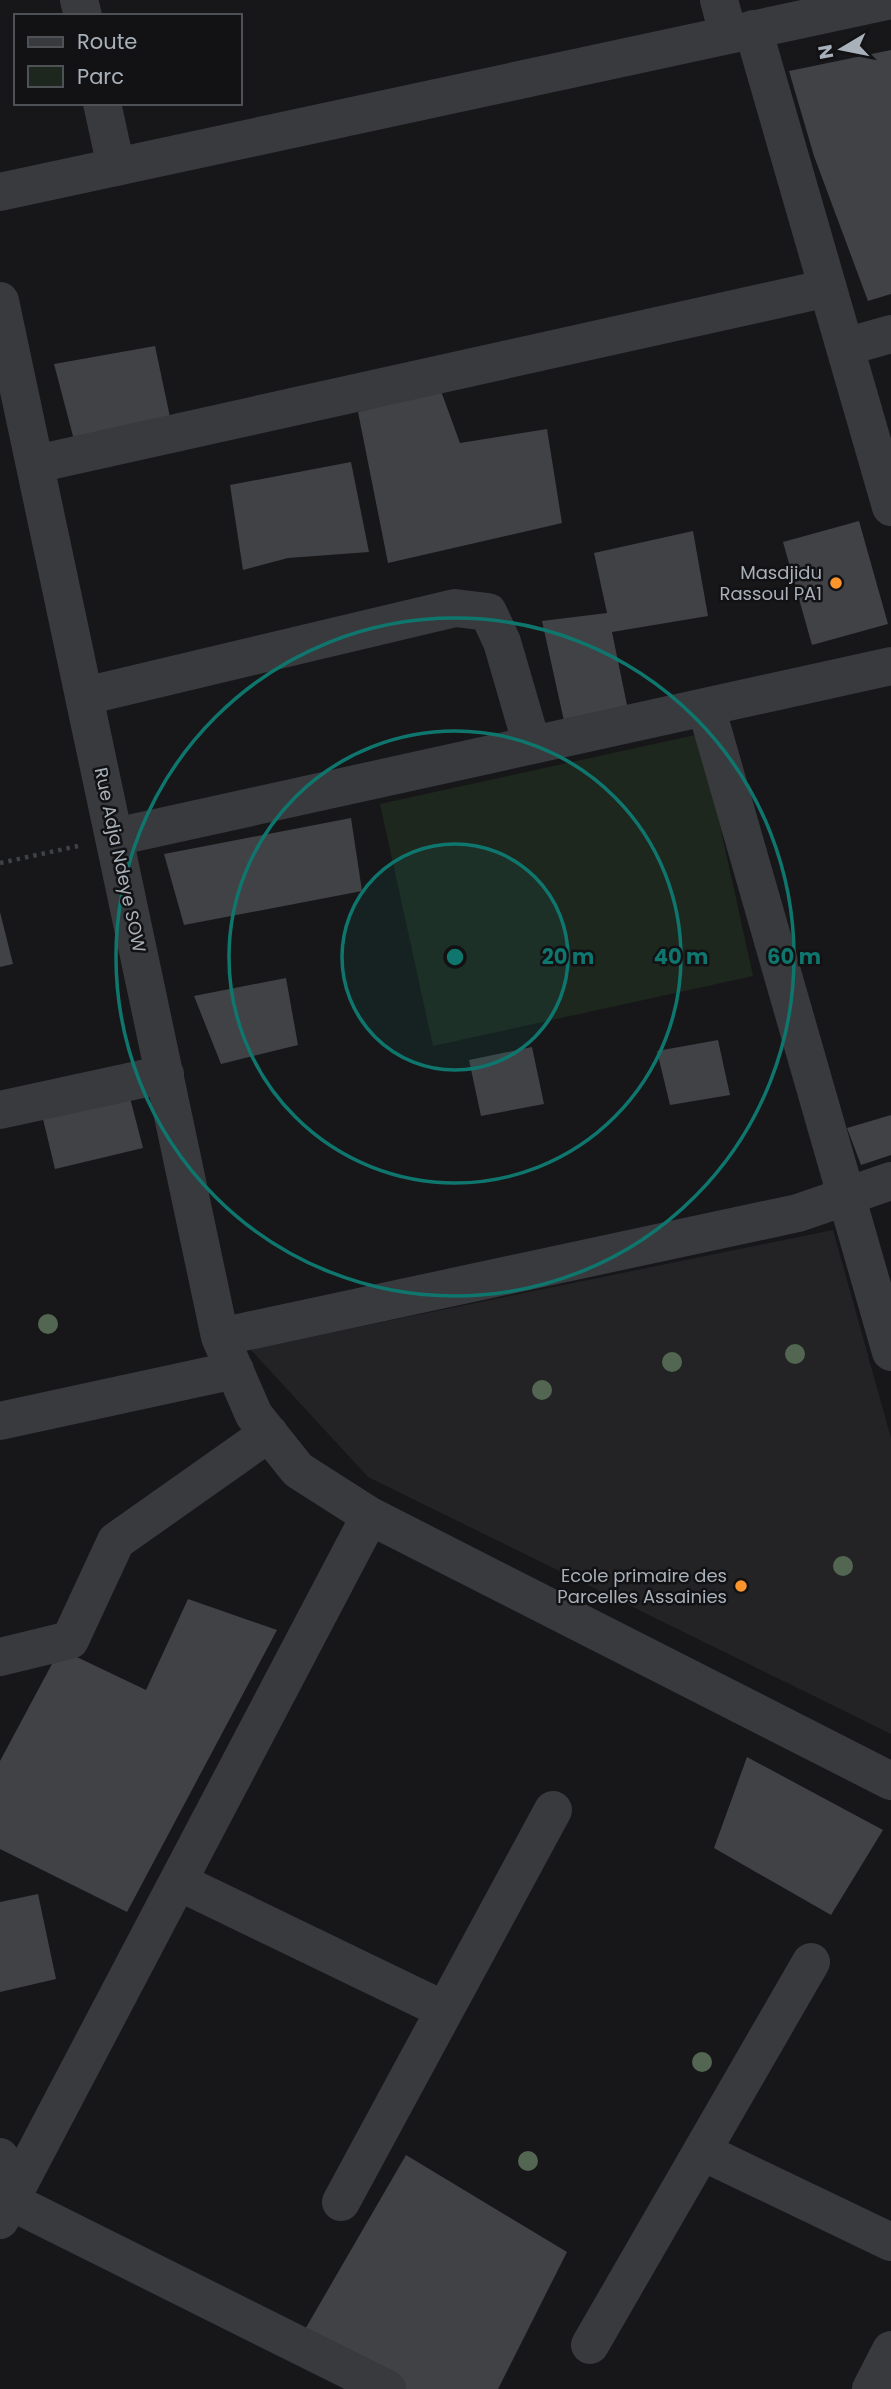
<svg xmlns="http://www.w3.org/2000/svg" width="891" height="2389" font-family="Poppins,sans-serif">
<style>
.built{fill:#232326}
.park{fill:#1e271e}
.building{fill:#414246}
.lines{fill:none;stroke-linecap:round;stroke-linejoin:round}
.path{stroke:#3e4145;stroke-width:4.5;stroke-dasharray:3.5 5;stroke-linecap:butt}
.minor{stroke:#383a3e;stroke-width:38}
.tertiary{stroke:#383a3e;stroke-width:38}
.tree{fill:#526651}
.ring{fill:none;stroke:#0f766e;stroke-width:3.5}
.poi-dot{fill:#fc962c;stroke:#121214;stroke-width:2.5}
.labels{text-anchor:middle;stroke-width:5;stroke-linejoin:round;paint-order:stroke}
.poi-label{font-size:18px;fill:#a8b0ba;stroke:#121214;text-anchor:end}
.street-label{font-size:18px;fill:#a8b0ba;stroke:#121214}
.centre{fill:#0f766e;stroke:#121214;stroke-width:3.5}
.ring-label{font-size:21px;text-anchor:middle;font-weight:bold;fill:#0f766e;stroke:#121214;stroke-width:5;stroke-linejoin:round;paint-order:stroke}
</style>
<rect width="100%" height="100%" fill="#171719"/>
<path class="built" d="M833 1230 891 1438V1734L368 1477 250 1349Z"/>
<path class="park" d="M700 734 753 976 433 1046 380 804Z"/>
<path class="building" d="M891 50V294L868 301 814 156 789 71Z
M155 346 170 417 74 440 54 364Z
M441 391 460 443 547 429 562 523 388 563 358 412Z
M351 462 369 552 288 558 243 570 230 485Z
M859 521 888 624 812 645 783 542Z
M693 531 708 616 612 632 628 710 564 721 542 621 607 613 594 553Z
M351 818 362 891 184 925 164 854Z
M0 912 13 964 0 967Z
M286 978 298 1045 221 1064 194 996Z
M718 1040 730 1095 670 1105 657 1051Z
M532 1047 544 1104 481 1116 469 1060Z
M129 1094 143 1148 55 1169 42 1115Z
M891 1115V1155L861 1165 847 1128Z
M188 1599 277 1630 127 1912 0 1849V1761L60 1649 146 1690Z
M747 1757 883 1830 831 1915 714 1848Z
M38 1894 56 1979 0 1992V1902Z
M406 2155 567 2252 498 2389H395L300 2338Z"/>
<g class="lines">
<path class="path" d="M0 863 78 846"/>
<path class="minor" d="M79 0 83 16
M719 0 728 34
M753 29 891 507
M102 103 116 167
M0 301 220 1337 254 1415 298 1470 370 1516 891 1781
M845 347 891 334
M36 464 828 288
M85 696 455 608 488 612 502 642 532 745
M706 707 891 1352
M115 837 891 666
M0 1110 165 1074
M220 1337 798 1213 891 1181
M0 1421 235 1370
M0 1657 70 1640 116 1541 269 1433
M179 1882 444 2010
M703 2152 891 2242
M0 2157 10 2201 387 2389
M341 2202 553 1810
M0 2220 370 1516
M590 2345 811 1962
M871 2389 891 2350"/>
<path class="tertiary" d="M0 192 891 0"/>
</g>
<g class="tree">
<circle cx="48" cy="1324" r="10"/>
<circle cx="795" cy="1354" r="10"/>
<circle cx="672" cy="1362" r="10"/>
<circle cx="542" cy="1390" r="10"/>
<circle cx="843" cy="1566" r="10"/>
<circle cx="702" cy="2062" r="10"/>
<circle cx="528" cy="2161" r="10"/>
</g>
<circle cx="455" cy="957" r="113" fill="#0f766e" fill-opacity=".12"/>
<g class="ring">
<circle cx="455" cy="957" r="113"/>
<circle cx="455" cy="957" r="226"/>
<circle cx="455" cy="957" r="339"/>
</g>
<g class="poi-dot">
<circle cx="836" cy="583" r="7"/>
<circle cx="741" cy="1586" r="7"/>
</g>
<g class="labels">
<g class="poi-label">
<text x="822" y="579">Masdjidu<tspan x="822" dy="21">Rassoul PA1</tspan></text>
<text x="727" y="1582">Ecole primaire des<tspan x="727" dy="21">Parcelles Assainies</tspan></text>
</g>
<g class="street-label">
<text transform="translate(120 860) rotate(78)" y="6">Rue Adja Ndeye SOW</text>
</g>
</g>
<circle cx="455" cy="957" r="10" class="centre"/>
<g class="ring-label">
<text x="568" y="964">20 m</text>
<text x="681" y="964">40 m</text>
<text x="794" y="964">60 m</text>
</g>
<rect x="14" y="14" width="228" height="91" fill="#121214" stroke="#4e5156" stroke-width="2"/>
<rect x="28" y="37" width="35" height="10" fill="#383a3e" stroke="#4e5156" stroke-width="2"/>
<text x="77" y="49" font-size="21" fill="#a8b0ba">Route</text>
<rect x="28" y="66" width="35" height="21" fill="#1e271e" stroke="#4e5156" stroke-width="2"/>
<text x="77" y="84" font-size="21" fill="#a8b0ba">Parc</text>
<g transform="translate(842 49) rotate(260)" stroke="#121214" stroke-width="5" paint-order="stroke">
<path d="M0-5L12 26L0 18L-12 26Z" fill="#a8b0ba"/>
<text y="-10" font-size="19" font-weight="bold" text-anchor="middle" fill="#a8b0ba">N</text>
</g>
</svg>
